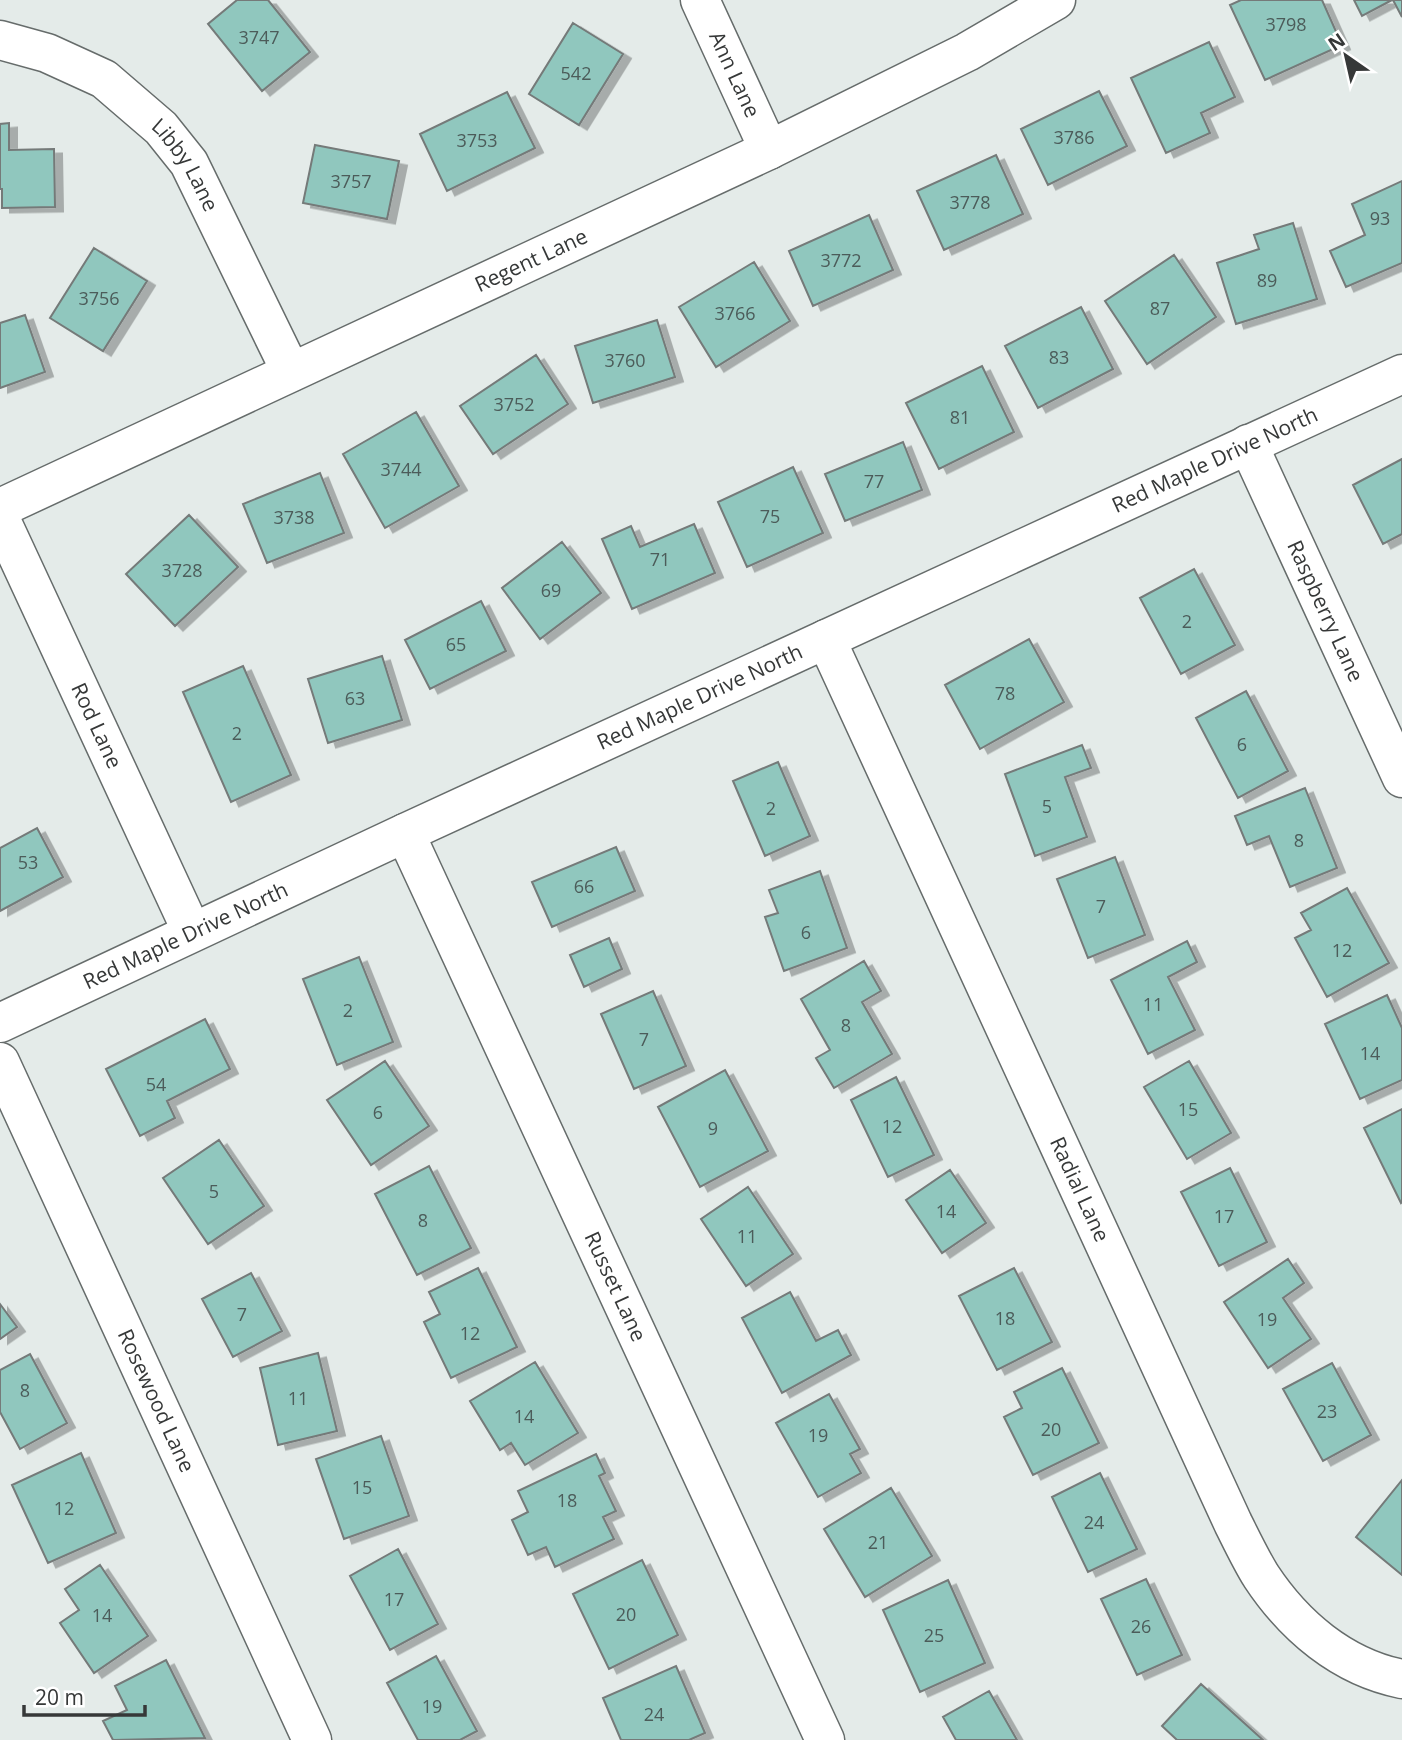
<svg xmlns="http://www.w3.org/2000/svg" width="1402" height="1740" font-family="'Open Sans',sans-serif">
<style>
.building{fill:#90c7be;stroke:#747a79;stroke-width:2;filter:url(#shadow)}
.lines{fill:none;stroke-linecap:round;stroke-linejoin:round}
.street-casing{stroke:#666c6b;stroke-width:41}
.street{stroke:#fff;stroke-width:38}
.labels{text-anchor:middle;stroke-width:5;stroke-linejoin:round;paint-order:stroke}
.number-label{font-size:18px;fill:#4c5c5a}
.street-label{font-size:21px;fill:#363838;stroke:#fff}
</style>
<defs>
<filter id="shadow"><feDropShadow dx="8" dy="4.5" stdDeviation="0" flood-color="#0004"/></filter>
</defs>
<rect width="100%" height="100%" fill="#e4ebe9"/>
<path class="building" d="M237 0H268L310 52 262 91 208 24Z
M1241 0H1322L1342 45 1265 80 1230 5Z
M1354 0H1392L1362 16Z
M1393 0H1402V17Z
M573 23 623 54 579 125 529 94Z
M1209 42 1235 97 1201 113 1210 133 1166 153 1131 78Z
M1099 91 1127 146 1048 185 1021 129Z
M507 92 535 148 447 191 420 134Z
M9 123V150L54 149 55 207 2 208V189H0V124Z
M315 145 399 161 387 219 303 203Z
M996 155 1023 214 944 250 917 191Z
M1402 181V263L1346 287 1330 251 1365 235 1352 204Z
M869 215 893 270 813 306 789 251Z
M1293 223 1317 299 1236 324 1217 263 1259 249 1254 235Z
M94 248 147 281 103 351 50 318Z
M1174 255 1216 317 1147 364 1105 301Z
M754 262 790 321 716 367 679 307Z
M1081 307 1113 369 1038 408 1005 346Z
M25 315 45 372 0 388V323Z
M657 320 675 377 593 403 575 346Z
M536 355 568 404 493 454 460 406Z
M982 366 1014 432 939 469 906 403Z
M416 412 459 486 385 528 343 454Z
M903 442 922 490 845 521 825 474Z
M1402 459V534L1383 544 1353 485Z
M793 467 823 533 747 567 718 502Z
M320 473 344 533 267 563 243 504Z
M189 515 238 567 175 626 126 574Z
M694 524 715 573 632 609 602 539 631 526 640 547Z
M562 542 601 593 540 639 502 588Z
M1194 569 1235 645 1181 674 1140 598Z
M481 601 506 651 430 689 405 640Z
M1029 639 1064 702 980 749 945 685Z
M382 656 402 720 328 743 308 679Z
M243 666 291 775 231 802 183 692Z
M1246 691 1288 771 1238 798 1196 718Z
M1082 745 1091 768 1065 777 1087 837 1035 856 1005 774Z
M778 762 810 836 765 856 733 781Z
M1305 788 1337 868 1290 887 1269 836 1247 845 1235 816Z
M37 828 63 877 0 911V848Z
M616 847 635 891 552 927 532 882Z
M1115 857 1145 935 1088 958 1057 879Z
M820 871 847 948 784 971 765 917 778 913 769 890Z
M1347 888 1389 963 1327 997 1295 938 1311 930 1301 913Z
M609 938 622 969 584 987 570 955Z
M1187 941 1197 962 1168 977 1195 1030 1148 1054 1111 980Z
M359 957 393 1042 337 1065 303 979Z
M864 961 881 991 862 1002 892 1054 834 1088 816 1058 830 1050 801 999Z
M653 991 686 1066 634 1089 601 1014Z
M1387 995 1402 1028V1080L1360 1099 1325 1024Z
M205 1019 230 1069 167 1101 175 1118 140 1136 106 1069Z
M385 1061 429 1126 371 1165 327 1100Z
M1189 1061 1231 1133 1187 1159 1144 1087Z
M725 1070 768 1151 700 1187 658 1107Z
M896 1077 934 1155 888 1177 851 1100Z
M1402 1109V1202L1401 1203 1364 1128Z
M219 1140 264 1206 208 1244 163 1178Z
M429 1166 471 1248 417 1275 375 1194Z
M1230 1168 1267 1242 1219 1266 1181 1192Z
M950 1170 986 1223 942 1253 906 1200Z
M748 1187 793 1254 746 1286 701 1219Z
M1288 1259 1304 1283 1283 1298 1311 1339 1268 1368 1224 1302Z
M478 1268 517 1347 451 1378 424 1322 440 1314 429 1292Z
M1014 1268 1052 1342 997 1370 959 1296Z
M251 1273 282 1331 233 1357 202 1299Z
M790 1292 816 1341 838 1330 851 1355 782 1393 742 1318Z
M0 1304 17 1327 0 1339Z
M318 1353 337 1431 278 1445 260 1368Z
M30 1354 67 1423 20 1449 0 1412V1370Z
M535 1362 578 1433 525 1465 511 1443 500 1450 470 1401Z
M1332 1363 1371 1435 1323 1461 1283 1389Z
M1062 1368 1099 1443 1033 1475 1004 1417 1022 1408 1014 1392Z
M829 1394 860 1449 850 1454 861 1473 818 1497 776 1423Z
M381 1436 409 1516 344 1539 316 1459Z
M81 1453 116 1533 48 1563 12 1485Z
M596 1454 605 1473 599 1476 616 1511 603 1517 614 1539 555 1567 546 1547 528 1555 512 1520 528 1512 518 1491Z
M1100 1473 1137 1549 1088 1572 1052 1497Z
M1402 1480V1575L1356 1537Z
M891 1488 932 1556 865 1597 824 1529Z
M398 1549 438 1624 390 1650 350 1576Z
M642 1560 678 1635 609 1669 573 1594Z
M100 1565 148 1636 94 1673 60 1623 79 1610 65 1589Z
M1146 1579 1182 1655 1137 1675 1101 1599Z
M948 1580 985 1663 920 1692 883 1610Z
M436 1656 477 1731 460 1740H418L387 1683Z
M166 1660 205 1738 113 1740 103 1721 127 1710 115 1686Z
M676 1666 705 1733 689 1740H621L603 1698Z
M1201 1684 1263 1740H1177L1162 1726Z
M989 1691 1017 1740H956L943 1717Z"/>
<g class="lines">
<defs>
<g id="street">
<path id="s1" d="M700 0 769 150"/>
<path id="s2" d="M0 40 47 53 104 79 161 128 189 163 291 372"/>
<path id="s3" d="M1248 444 1402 778"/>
<path id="s4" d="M0 508 769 150 967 52 1056 0"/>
<path id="s5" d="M0 518 192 932"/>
<path id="s6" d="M826 639 1233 1523C1242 1541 1251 1560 1261 1576 1294 1626 1342 1667 1402 1679"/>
<path id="s7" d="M405 833 825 1740"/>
<path id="s8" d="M0 1023 405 833 1402 374"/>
<path id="s9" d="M0 1062 312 1740"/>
</g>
</defs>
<use href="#street" class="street-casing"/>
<use href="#street" class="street"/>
</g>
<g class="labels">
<g class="number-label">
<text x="1286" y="31">3798</text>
<text x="259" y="44">3747</text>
<text x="576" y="80">542</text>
<text x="1074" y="144">3786</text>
<text x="477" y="147">3753</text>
<text x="351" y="188">3757</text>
<text x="970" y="209">3778</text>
<text x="1380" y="225">93</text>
<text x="841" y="267">3772</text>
<text x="1267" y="287">89</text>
<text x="99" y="305">3756</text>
<text x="1160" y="315">87</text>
<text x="735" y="320">3766</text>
<text x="1059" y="364">83</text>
<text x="625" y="367">3760</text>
<text x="514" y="411">3752</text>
<text x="960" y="424">81</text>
<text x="401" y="476">3744</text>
<text x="874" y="488">77</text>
<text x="770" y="523">75</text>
<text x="294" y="524">3738</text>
<text x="660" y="566">71</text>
<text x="182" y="577">3728</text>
<text x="551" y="597">69</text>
<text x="1187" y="628">2</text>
<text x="456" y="651">65</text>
<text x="1005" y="700">78</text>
<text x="355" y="705">63</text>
<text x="237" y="740">2</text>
<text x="1242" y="751">6</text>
<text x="1047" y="813">5</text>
<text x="771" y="815">2</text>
<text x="1299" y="847">8</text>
<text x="28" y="869">53</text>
<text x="584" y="893">66</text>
<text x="1101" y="913">7</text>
<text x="806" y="939">6</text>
<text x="1342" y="957">12</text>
<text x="1153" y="1011">11</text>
<text x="348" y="1017">2</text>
<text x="846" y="1032">8</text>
<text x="644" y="1046">7</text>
<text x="1370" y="1060">14</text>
<text x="156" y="1091">54</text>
<text x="1188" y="1116">15</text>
<text x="378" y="1119">6</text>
<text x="892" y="1133">12</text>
<text x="713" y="1135">9</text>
<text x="214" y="1198">5</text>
<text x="946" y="1218">14</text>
<text x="1224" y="1223">17</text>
<text x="423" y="1227">8</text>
<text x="747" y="1243">11</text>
<text x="242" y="1321">7</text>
<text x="1005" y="1325">18</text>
<text x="1267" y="1326">19</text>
<text x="470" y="1340">12</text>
<text x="25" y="1397">8</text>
<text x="298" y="1405">11</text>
<text x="1327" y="1418">23</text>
<text x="524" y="1423">14</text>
<text x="1051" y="1436">20</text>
<text x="818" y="1442">19</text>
<text x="362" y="1494">15</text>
<text x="567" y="1507">18</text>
<text x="64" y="1515">12</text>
<text x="1094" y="1529">24</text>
<text x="878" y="1549">21</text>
<text x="394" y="1606">17</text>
<text x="626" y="1621">20</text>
<text x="102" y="1622">14</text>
<text x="1141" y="1633">26</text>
<text x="934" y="1642">25</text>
<text x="432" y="1713">19</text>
<text x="654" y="1721">24</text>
</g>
<g class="street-label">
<text dy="7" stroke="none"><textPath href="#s1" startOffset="82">Ann Lane</textPath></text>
<text dy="7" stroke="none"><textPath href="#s2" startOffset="231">Libby Lane</textPath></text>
<text dy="7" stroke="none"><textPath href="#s4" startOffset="586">Regent Lane</textPath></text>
<text dy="7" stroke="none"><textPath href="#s8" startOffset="1339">Red Maple Drive North</textPath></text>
<text dy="7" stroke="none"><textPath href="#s3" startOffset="184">Raspberry Lane</textPath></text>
<text dy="7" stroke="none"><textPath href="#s8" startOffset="772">Red Maple Drive North</textPath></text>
<text dy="7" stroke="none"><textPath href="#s5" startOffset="229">Rod Lane</textPath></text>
<text dy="7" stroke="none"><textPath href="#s8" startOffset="205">Red Maple Drive North</textPath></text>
<text dy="7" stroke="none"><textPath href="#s6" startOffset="606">Radial Lane</textPath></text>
<text dy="7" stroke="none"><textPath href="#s7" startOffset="500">Russet Lane</textPath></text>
<text dy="7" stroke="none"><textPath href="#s9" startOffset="373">Rosewood Lane</textPath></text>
</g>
</g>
<g transform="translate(1346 56) rotate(326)" stroke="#ffffff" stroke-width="5" paint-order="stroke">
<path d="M0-5L12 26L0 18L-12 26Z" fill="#363838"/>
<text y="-10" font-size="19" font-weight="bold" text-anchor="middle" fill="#363838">N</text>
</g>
<path d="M24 1705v10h121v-10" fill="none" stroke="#363838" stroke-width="3.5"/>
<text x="35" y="1705" font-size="21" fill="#363838" stroke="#ffffff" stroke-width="5" paint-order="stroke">20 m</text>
</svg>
